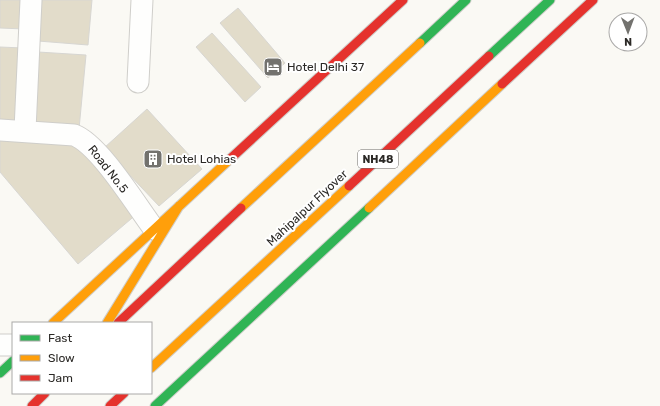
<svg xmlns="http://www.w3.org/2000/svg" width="660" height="406" font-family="Rubik,sans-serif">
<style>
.building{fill:#e2dcca;stroke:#d7d6d2}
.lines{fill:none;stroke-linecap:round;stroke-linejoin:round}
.street-casing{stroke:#cfceca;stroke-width:23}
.fast-casing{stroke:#cfceca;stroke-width:11}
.slow-casing{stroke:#cfceca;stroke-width:11}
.jam-casing{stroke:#cfceca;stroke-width:11}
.street{stroke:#fefefd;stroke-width:21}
.fast{stroke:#30b455;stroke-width:9}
.slow{stroke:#ff9f0a;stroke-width:9}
.jam{stroke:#e5322d;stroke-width:9}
.labels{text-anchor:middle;stroke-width:4;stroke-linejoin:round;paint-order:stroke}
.shield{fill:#fff;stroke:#6b6967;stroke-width:1}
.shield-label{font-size:11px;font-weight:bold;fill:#2b2926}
.poi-label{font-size:12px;fill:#2b2926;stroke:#fff;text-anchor:start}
.street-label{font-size:12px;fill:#2b2926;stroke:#fff}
</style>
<rect width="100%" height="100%" fill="#faf9f4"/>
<path class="building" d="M0 0H24V29L0 28Z
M42 0H92L88 45 38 41Z
M238 8 285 63 268 78 220 23Z
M212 33 261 87 245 102 196 47Z
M0 47 23 48 21 122H0Z
M38 52 86 55 79 129 32 125Z
M147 109 202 169 159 206 104 148Z
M0 136 77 142 138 213 78 264 0 172Z"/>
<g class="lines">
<defs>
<path id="street" d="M138 82 142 0
M0 130 74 135C99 144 136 205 154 229
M25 130 31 0
M0 345H13"/>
<path id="fast" d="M420 43 466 0
M489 56 550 0
M0 373 13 361
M155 406 369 208"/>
<path id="slow" d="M241 208 420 43
M369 208 502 84
M53 323 229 160
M107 323 179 206
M151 368 349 186"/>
<path id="jam" d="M502 84 593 0
M229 160 403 0
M349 186 489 56
M118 323 241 208
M32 406 45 393
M110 406 124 393"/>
</defs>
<use href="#street" class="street-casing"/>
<use href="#fast" class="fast-casing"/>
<use href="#slow" class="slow-casing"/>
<use href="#jam" class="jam-casing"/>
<use href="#street" class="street"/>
<use href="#fast" class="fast"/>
<use href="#slow" class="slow"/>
<use href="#jam" class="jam"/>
</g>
<defs>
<symbol id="hotel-square" viewBox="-11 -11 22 22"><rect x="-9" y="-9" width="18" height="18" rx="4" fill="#73726e" stroke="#fff"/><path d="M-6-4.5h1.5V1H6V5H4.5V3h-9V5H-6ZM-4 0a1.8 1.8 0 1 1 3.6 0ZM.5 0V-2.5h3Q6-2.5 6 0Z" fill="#fff"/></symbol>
<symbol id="building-square" viewBox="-11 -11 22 22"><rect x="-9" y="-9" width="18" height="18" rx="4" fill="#73726e" stroke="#fff"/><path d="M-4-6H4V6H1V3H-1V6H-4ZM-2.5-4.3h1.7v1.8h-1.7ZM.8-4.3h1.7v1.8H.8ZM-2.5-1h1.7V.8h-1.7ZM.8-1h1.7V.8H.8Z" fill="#fff"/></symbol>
</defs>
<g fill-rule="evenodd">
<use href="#hotel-square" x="262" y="56" width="22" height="22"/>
<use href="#building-square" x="142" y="148" width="22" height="22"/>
</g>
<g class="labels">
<rect class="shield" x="358" y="150" width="40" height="18" rx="3"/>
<g class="shield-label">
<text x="378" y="163">NH48</text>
</g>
<g class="poi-label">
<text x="287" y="71">Hotel Delhi 37</text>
<text x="167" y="163">Hotel Lohias</text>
</g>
<g class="street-label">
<text transform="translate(108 169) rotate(52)" y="4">Road No.5</text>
<text transform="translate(307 208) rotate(-43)" y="4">Mahipalpur Flyover</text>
</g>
</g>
<rect x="12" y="322" width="140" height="72" fill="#ffffff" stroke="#aaa9a8"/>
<rect x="20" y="335" width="20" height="6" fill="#30b455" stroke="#aaa9a8"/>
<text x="48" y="342" font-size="12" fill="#2b2926">Fast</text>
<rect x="20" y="355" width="20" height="6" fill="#ff9f0a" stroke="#aaa9a8"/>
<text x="48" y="362" font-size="12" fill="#2b2926">Slow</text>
<rect x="20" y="375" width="20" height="6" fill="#e5322d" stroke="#aaa9a8"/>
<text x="48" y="382" font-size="12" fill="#2b2926">Jam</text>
<g transform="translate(628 32) rotate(179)"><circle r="19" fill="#ffffff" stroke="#aaa9a8"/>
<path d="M0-3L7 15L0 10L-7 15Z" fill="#73726e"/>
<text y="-6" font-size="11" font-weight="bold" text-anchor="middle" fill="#2b2926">N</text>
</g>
</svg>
